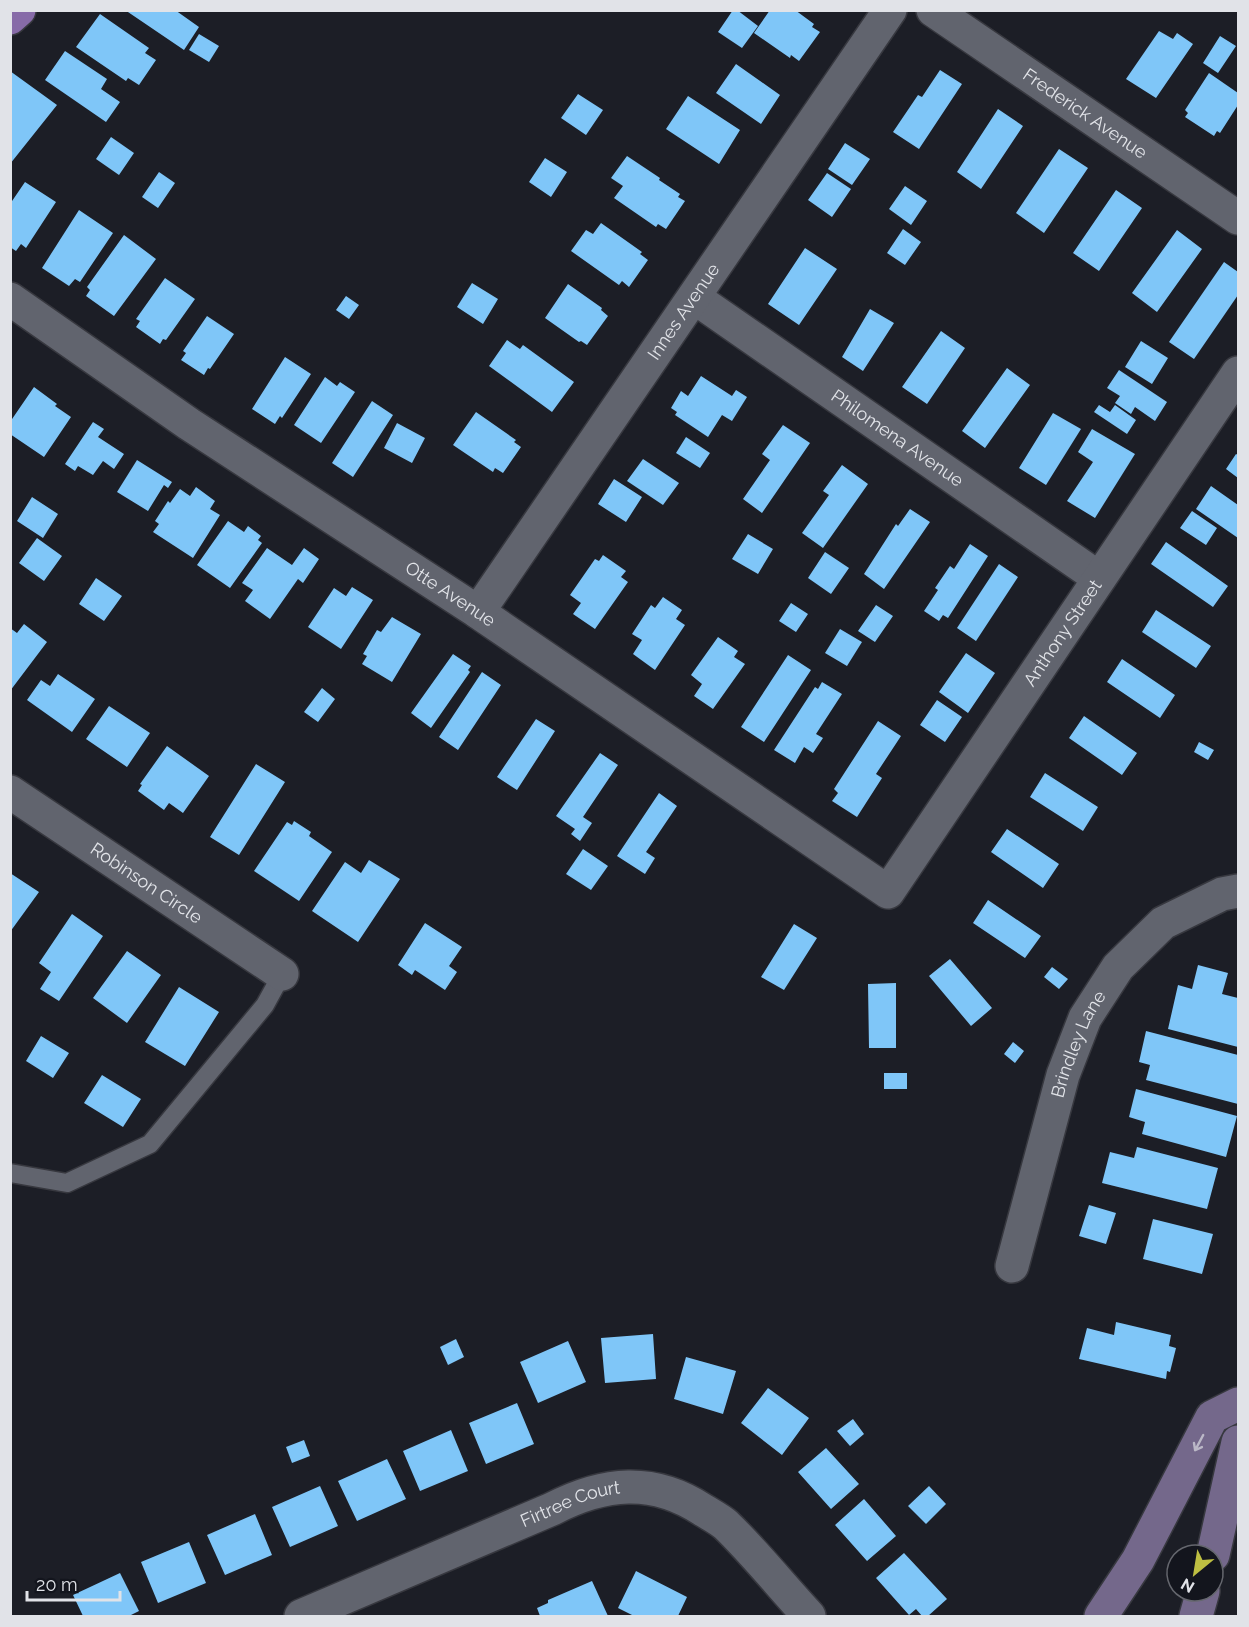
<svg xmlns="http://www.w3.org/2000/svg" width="1249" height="1627" font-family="Raleway,sans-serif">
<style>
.building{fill:#7fc6f8}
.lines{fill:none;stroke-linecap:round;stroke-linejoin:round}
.lane-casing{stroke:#37383f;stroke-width:21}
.street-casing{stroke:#37383f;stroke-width:36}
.secondary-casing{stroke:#37383f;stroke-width:36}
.primary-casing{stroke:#37383f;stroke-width:36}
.lane{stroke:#61646e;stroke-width:18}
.street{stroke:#61646e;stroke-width:33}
.secondary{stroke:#74688b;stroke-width:33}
.primary{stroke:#876ba8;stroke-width:33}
.oneway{stroke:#bbb8c7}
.labels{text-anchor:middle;stroke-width:6;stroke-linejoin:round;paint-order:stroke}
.street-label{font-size:18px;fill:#e1e3e8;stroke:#13151d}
</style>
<rect width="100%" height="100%" fill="#1c1e26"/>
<path class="building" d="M125 10H175L199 27 184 50Z
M733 10H737L758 26 742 48 718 32Z
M770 10H795L814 24 812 27 820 32 799 61 791 55 790 58 754 33Z
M100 14 149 48 145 53 156 60 139 85 128 78 126 81 76 47Z
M1159 31 1173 39 1177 33 1193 44 1156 98 1126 79Z
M199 34 219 46 209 62 189 50Z
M1220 36 1236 46 1218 73 1203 63Z
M65 51 107 79 101 89 120 102 106 122 45 80Z
M736 64 780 95 761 124 716 93Z
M940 70 962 84 919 149 893 132 918 95 922 97Z
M10 71 57 105 10 164Z
M1209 73 1238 93V105L1220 133 1217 131 1214 136 1185 117 1188 113 1185 110Z
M578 94 603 110 586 135 561 118Z
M688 96 740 130 719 164 666 129Z
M998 109 1023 126 981 189 957 172Z
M111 137 134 153 119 175 96 159Z
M845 143 870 159 852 185 828 169Z
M1059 149 1088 168 1044 233 1016 213Z
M627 156 660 178 659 180 680 194 678 197 685 201 666 229 658 224 656 227 614 198 623 186 611 178Z
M545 158 567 172 551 197 529 182Z
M159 172 175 183 158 208 142 197Z
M827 173 851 189 832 217 808 200Z
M25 182 56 202 26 248 21 244 16 251 10 247V204Z
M905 186 927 201 911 225 889 209Z
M1116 190 1142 208 1099 271 1073 253Z
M79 210 113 233 80 282 75 279 69 286 42 268Z
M601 223 642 252 640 254 648 260 629 287 622 281 619 285 571 251 586 230 593 234Z
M903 229 921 242 905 265 887 253Z
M1177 230 1202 249 1157 312 1132 293Z
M124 235 156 259 114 316 86 296 90 290 87 287Z
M805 248 837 269 799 325 768 304Z
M1224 262 1238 272V295L1194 359 1169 342Z
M165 278 195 299 166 340 163 339 160 344 136 327 140 321 136 319Z
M472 283 498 299 483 324 457 307Z
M568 284 602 308 601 310 608 316 587 345 581 341 579 342 545 318Z
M346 296 359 305 349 319 336 310Z
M870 309 894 323 863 371 842 357Z
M207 316 234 334 210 369 208 368 204 375 181 360 186 353 183 351Z
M941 331 965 348 927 404 902 387Z
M507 340 520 349 523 345 574 382 552 412 489 366Z
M1141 341 1168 358 1152 384 1125 367Z
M285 357 311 374 282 418 280 416 275 424 252 409Z
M1007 368 1030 385 985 448 962 431Z
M1119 370 1167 402 1155 421 1135 407 1131 414 1115 403 1120 396 1107 388Z
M701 376 732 396 736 390 747 397 732 421 722 415 708 437 675 415 677 412 671 408 681 391 688 396Z
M325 377 337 386 340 382 355 392 321 443 294 425Z
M34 387 57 404 55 406 71 417 44 457 10 434V422Z
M372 401 393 415 353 477 332 463Z
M1099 405 1110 412 1115 405 1136 420 1127 434 1094 412Z
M476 412 516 440 514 442 521 447 503 473 495 468 493 472 453 445Z
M1053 413 1081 429 1046 485 1019 468Z
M93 422 104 429 98 437 124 454 114 469 103 461 93 475 78 466 75 471 65 464Z
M397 423 425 438 412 463 384 448Z
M783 425 810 443 762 513 743 499 770 460 762 454Z
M1092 429 1135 454 1095 518 1067 501 1093 462 1078 452Z
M686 437 710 453 700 468 676 453Z
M1236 454 1238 455V478L1226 469Z
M643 459 679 483 663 505 627 481Z
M137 460 172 482 168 488 164 485 148 511 117 492Z
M842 465 868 484 823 548 802 533 829 495 823 491Z
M614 479 642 497 626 522 598 504Z
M1211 486 1238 505V538L1196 509Z
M196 487 215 501 210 509 220 515 193 558 153 532 159 524 155 521 168 501 170 503 180 489 190 496Z
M32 497 58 514 43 538 17 521Z
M910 509 930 522 884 589 864 574 896 524 898 526Z
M1192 511 1217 528 1206 545 1180 528Z
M228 521 244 532 248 526 261 536 258 540 262 543 230 588 197 565Z
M748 534 773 549 758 574 732 559Z
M37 538 62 556 44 581 19 563Z
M1166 542 1228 586 1213 607 1151 564Z
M970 544 988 556 948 618 943 615 939 621 924 611 938 590 935 588 950 566 954 569Z
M267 548 292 565 304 548 319 559 303 583 298 579 270 619 245 601 253 590 242 583Z
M825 552 849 568 831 594 808 578Z
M603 555 626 571 621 577 628 582 595 629 573 614 581 603 570 595 595 559 599 561Z
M999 564 1018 577 976 641 957 628Z
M96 578 122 596 104 621 79 604Z
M352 587 373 600 341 649 308 627 334 588 346 596Z
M663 597 682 610 676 619 685 625 655 670 633 654 642 640 632 634 651 605 655 608Z
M791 603 808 614 796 632 779 621Z
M876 605 893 616 875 642 858 631Z
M1156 610 1211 646 1196 668 1142 632Z
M392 617 421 634 392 682 362 664 367 656 363 654 377 630 381 632Z
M24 624 47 642 10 691V628L17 633Z
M840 629 862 642 847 666 825 653Z
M718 637 738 651 734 657 745 664 713 709 694 696 702 684 691 675Z
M966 653 995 673 968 713 939 692Z
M453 654 471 666 468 670 470 672 431 728 411 713Z
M788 655 811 670 764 742 741 727Z
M1122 659 1175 695 1160 718 1107 682Z
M482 672 501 685 458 750 439 737Z
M58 674 95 699 72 732 27 700 41 680 50 686Z
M822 682 842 694 816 734 823 738 813 753 804 747 795 763 774 750 815 687 818 689Z
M322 688 335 699 318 722 304 712Z
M937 700 962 717 945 742 920 725Z
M109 706 150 733 127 767 86 739Z
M1084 716 1137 753 1122 775 1069 738Z
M536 719 555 731 517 790 497 777Z
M878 721 901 736 876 774 882 778 857 817 832 801 838 793 834 789Z
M1199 742 1214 750 1208 760 1194 752Z
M167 746 209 776 183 813 169 803 164 810 138 791 142 785 140 784Z
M600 753 618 765 583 817 592 823 580 841 571 834 575 829 556 816Z
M256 764 285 782 239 855 210 837Z
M1045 773 1098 807 1083 831 1030 797Z
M659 793 677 806 646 852 655 858 645 874 617 856Z
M294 821 311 832 309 836 332 852 299 901 254 871 287 822 292 825Z
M1007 829 1059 864 1043 888 991 852Z
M583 849 608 866 591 890 566 874Z
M369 860 400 879 358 942 312 911 345 862 361 873Z
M10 873 39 892 10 932Z
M988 900 1041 936 1025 958 973 923Z
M72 914 103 936 59 1001 40 989 51 972 39 963Z
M425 923 462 947 449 966 457 972 445 990 415 970 412 975 398 965Z
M794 924 817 938 784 990 761 977Z
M127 951 161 975 127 1023 93 998Z
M950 959 992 1008 971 1026 929 976Z
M1198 965 1228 973 1222 994 1238 998V1047L1168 1029 1178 985 1192 989Z
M1052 967 1068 979 1059 989 1044 977Z
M896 983V1048H869L868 984Z
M179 987 219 1012 185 1066 145 1042Z
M1146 1031 1238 1055V1104L1146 1080 1150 1065 1139 1062Z
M41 1036 69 1053 53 1078 26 1061Z
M1013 1042 1024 1051 1015 1063 1004 1054Z
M884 1073H907V1089H884Z
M102 1075 141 1099 123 1127 84 1103Z
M1136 1089 1237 1116 1226 1157 1142 1134 1145 1122 1129 1117Z
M1137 1147 1218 1168 1207 1209 1102 1183 1110 1152 1134 1158Z
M1089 1205 1116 1213 1106 1244 1079 1236Z
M1153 1219 1213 1234 1202 1274 1143 1259Z
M1116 1322 1171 1335 1169 1346 1176 1348 1170 1372 1167 1371 1166 1379 1079 1359 1087 1328 1114 1335Z
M653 1334 656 1379 605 1383 601 1338Z
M456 1339 464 1357 448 1365 440 1347Z
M568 1341 586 1382 538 1403 520 1362Z
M686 1357 736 1371 723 1414 674 1399Z
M768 1388 809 1418 782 1455 741 1423Z
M517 1403 534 1444 486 1464 469 1423Z
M853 1419 864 1434 850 1446 837 1431Z
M451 1430 468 1471 420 1491 403 1451Z
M304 1440 310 1456 292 1463 286 1447Z
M826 1448 859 1484 831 1509 798 1472Z
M387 1459 406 1499 357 1521 338 1481Z
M320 1486 338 1526 290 1547 272 1507Z
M929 1486 946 1504 926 1524 908 1506Z
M864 1499 896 1536 867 1561 835 1525Z
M255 1514 272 1555 225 1575 207 1535Z
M189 1542 206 1583 158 1603 141 1562Z
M904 1553 947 1599 928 1616H922L916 1609 909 1615 876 1578Z
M636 1571 687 1597 678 1616H634L618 1608Z
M120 1573 139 1611 129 1616H83L73 1595Z
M592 1581 608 1616H540L537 1608 548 1603V1600Z"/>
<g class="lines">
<defs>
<path id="lane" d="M10 1173 67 1183 150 1144 265 1005 282 974"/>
<g id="street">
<path id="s1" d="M933 10 1238 218"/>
<path id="s2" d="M695 298 1099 578"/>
<path id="s3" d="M10 299 189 424 478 612 888 892 1238 373"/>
<path id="s4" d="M478 612 890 10"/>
<path id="s5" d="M10 792 282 974"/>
<path id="s6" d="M1012 1266 1063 1075 1085 1018 1118 967 1163 923 1222 894 1238 891"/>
<path id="s7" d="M301 1616 552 1509C604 1482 653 1477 703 1510 711 1515 719 1519 726 1525 755 1553 781 1586 809 1616"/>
</g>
<path id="secondary" d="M1213 1555 1238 1442
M1101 1616 1138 1560 1212 1417 1238 1404
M1196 1616 1203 1591"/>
<path id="primary" d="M10 18 19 10"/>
</defs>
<use href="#lane" class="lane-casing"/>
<use href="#street" class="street-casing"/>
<use href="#secondary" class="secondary-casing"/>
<use href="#primary" class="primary-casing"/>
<use href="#lane" class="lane"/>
<use href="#street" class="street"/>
<use href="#secondary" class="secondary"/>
<use href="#primary" class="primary"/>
</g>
<defs><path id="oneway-shaft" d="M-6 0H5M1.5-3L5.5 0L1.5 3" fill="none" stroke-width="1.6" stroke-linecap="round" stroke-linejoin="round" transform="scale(1.5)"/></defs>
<use class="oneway" href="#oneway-shaft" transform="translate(1199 1443) rotate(118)"/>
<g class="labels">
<g class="street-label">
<text dy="6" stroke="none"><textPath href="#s1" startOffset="184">Frederick Avenue</textPath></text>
<text dy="6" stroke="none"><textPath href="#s4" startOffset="364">Innes Avenue</textPath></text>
<text dy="6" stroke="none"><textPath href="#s2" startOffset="246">Philomena Avenue</textPath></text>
<text dy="6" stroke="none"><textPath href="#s3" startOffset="530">Otte Avenue</textPath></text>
<text dy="6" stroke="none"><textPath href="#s3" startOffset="1372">Anthony Street</textPath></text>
<text dy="6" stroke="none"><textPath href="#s5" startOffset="164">Robinson Circle</textPath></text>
<text dy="6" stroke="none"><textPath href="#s6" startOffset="232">Brindley Lane</textPath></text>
<text dy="6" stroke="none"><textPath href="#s7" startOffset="292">Firtree Court</textPath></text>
</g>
</g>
<rect width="1249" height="1627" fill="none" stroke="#e1e3e8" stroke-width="24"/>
<g transform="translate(1195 1573) rotate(210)"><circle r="28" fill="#13151d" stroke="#65676e" stroke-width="1.5"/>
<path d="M0-4.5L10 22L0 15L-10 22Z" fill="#bebf42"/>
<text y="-9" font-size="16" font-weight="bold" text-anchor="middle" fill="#e1e3e8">N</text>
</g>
<path d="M27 1591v9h93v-9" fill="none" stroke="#e1e3e8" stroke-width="3"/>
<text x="36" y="1591" font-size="18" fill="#e1e3e8" stroke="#13151d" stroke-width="4.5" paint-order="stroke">20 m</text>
</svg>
